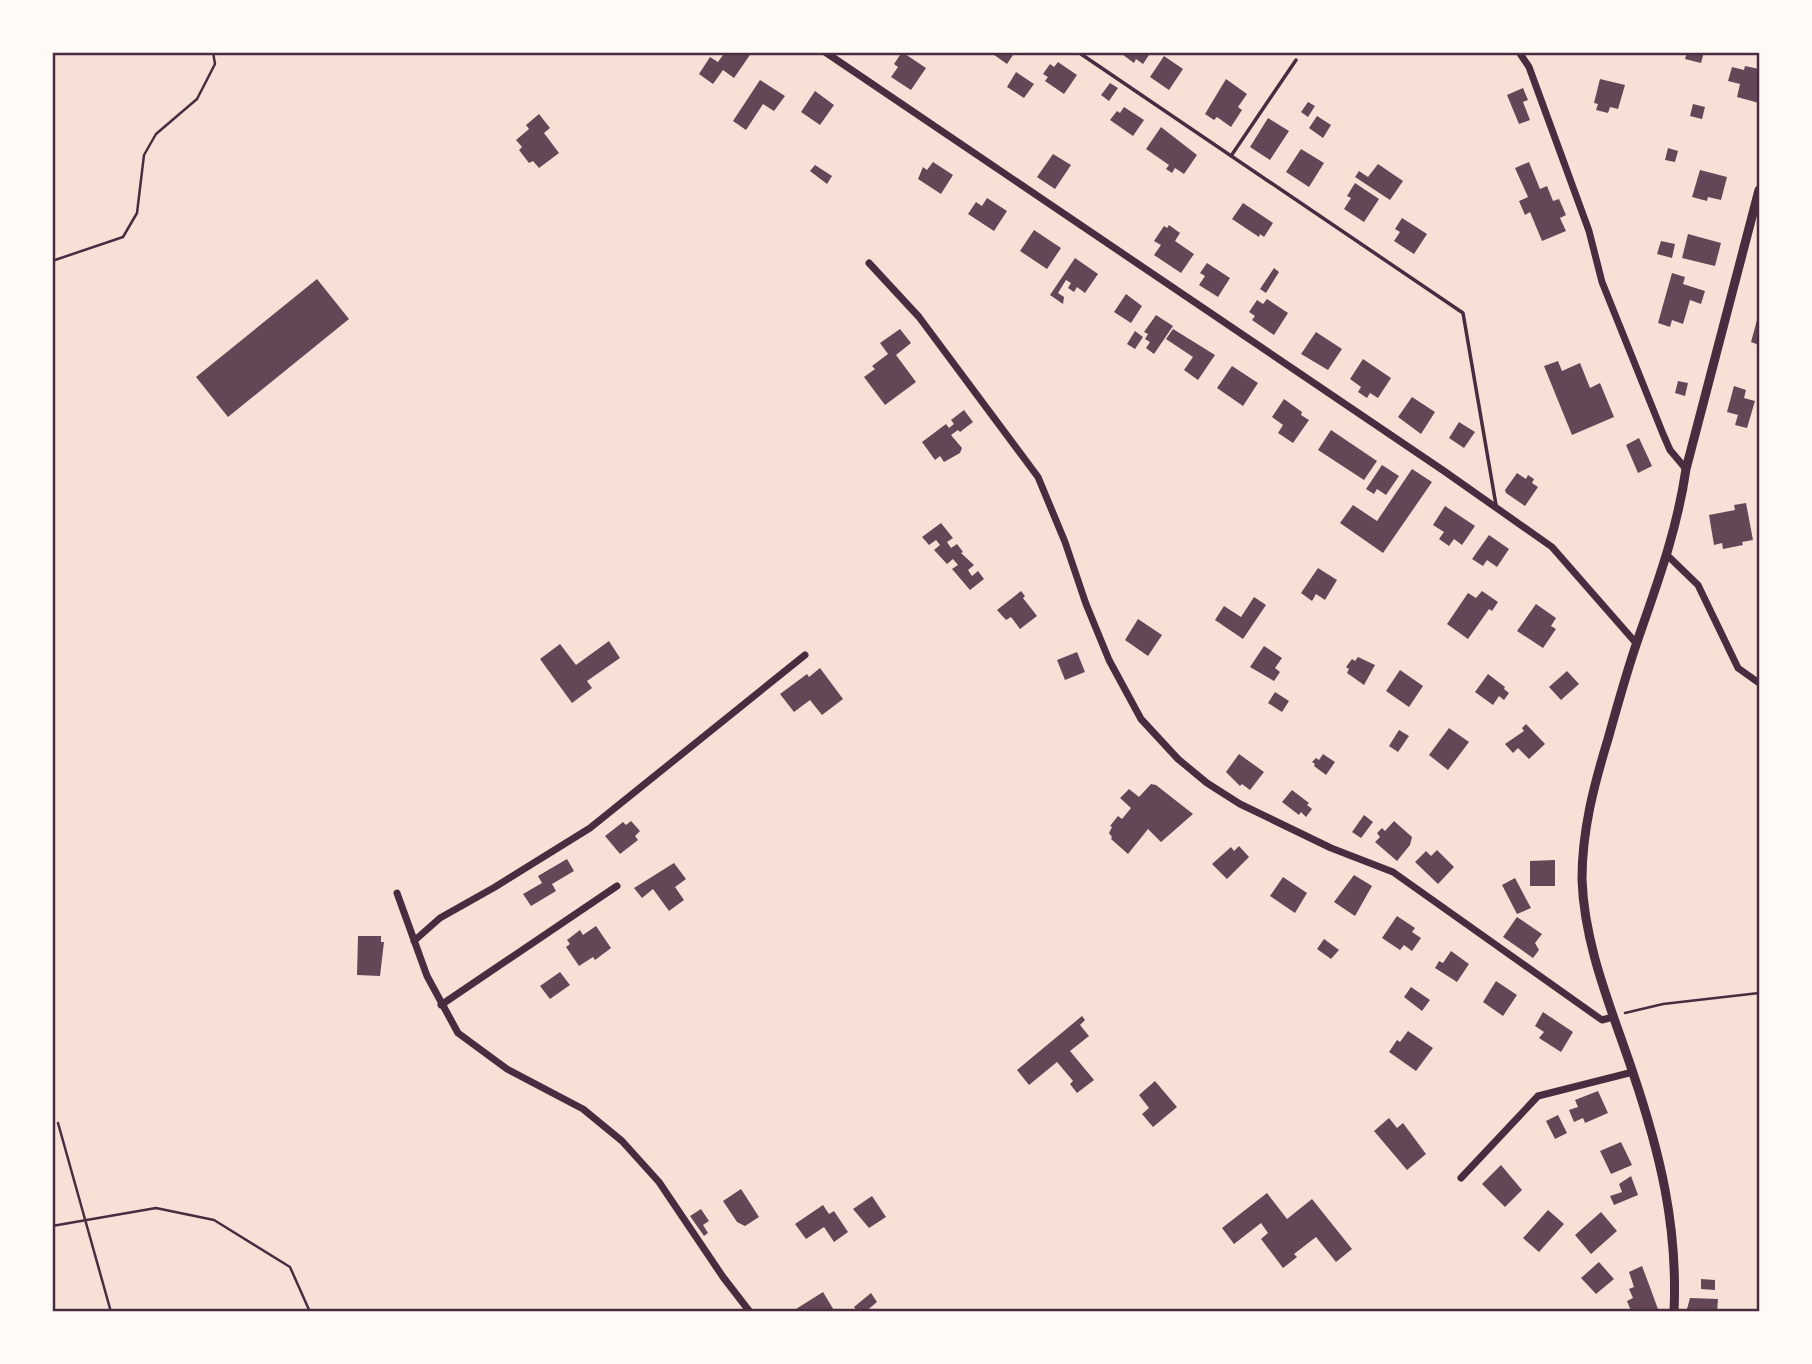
<svg xmlns="http://www.w3.org/2000/svg" width="1812" height="1364" font-family="Ubuntu,sans-serif">
<style>
.building{fill:#644757}
.lines{fill:none;stroke-linecap:round;stroke-linejoin:round}
.path{stroke:#4a2c40;stroke-width:2.5}
.service{stroke:#4a2c40;stroke-width:3.5}
.minor{stroke:#4a2c40;stroke-width:7}
.tertiary{stroke:#4a2c40;stroke-width:9}
.neatline{fill:none;stroke:#4a2c40;stroke-width:2.5}
</style>
<rect width="100%" height="100%" fill="#f7e1d7"/>
<path class="building" d="M725 52H752L734 78 723 70 713 84 699 74 710 57 718 62Z
M902 52 926 68 911 90 891 77 898 67 894 64Z
M990 52H1015L1007 64Z
M1119 52H1151L1143 64 1136 59 1134 63Z
M1687 52H1704L1701 63 1685 59Z
M1164 56 1183 69 1169 90 1150 77Z
M1058 62 1077 75 1064 94 1045 81 1048 77 1043 74 1050 64 1054 67Z
M1745 66 1759 69V103L1737 97 1740 84 1728 81 1732 67 1744 70Z
M1016 72 1034 84 1024 98 1007 87Z
M1226 79 1247 94 1238 107 1242 110 1231 127 1217 117 1214 120 1205 114Z
M1600 79 1625 85 1618 109 1610 107 1608 113 1596 110 1598 104 1594 103Z
M760 80 785 96 774 111 763 104 746 130 733 121Z
M1110 83 1118 88 1109 101 1101 95Z
M1523 88 1528 100 1523 102 1530 120 1519 124 1507 95Z
M815 91 834 105 820 125 801 112Z
M1308 102 1315 106 1308 117 1301 112Z
M1693 104 1705 107 1702 119 1690 116Z
M1124 107 1144 120 1133 136 1110 120 1117 111 1120 113Z
M539 114 550 128 544 133 559 153 539 168 533 161 529 163 519 150 522 147 516 140 529 129 526 125Z
M1317 116 1331 125 1323 138 1309 128Z
M1268 118 1289 131 1270 160 1250 147Z
M1161 127 1197 155 1184 174 1175 168 1172 173 1166 169 1169 165 1146 149Z
M1668 148 1678 151 1675 162 1665 160Z
M1301 149 1324 163 1309 187 1286 172Z
M1053 154 1071 165 1055 189 1037 177Z
M933 162 953 175 941 194 918 179 923 167 927 170Z
M1529 162 1540 189 1547 186 1553 201 1559 199 1566 215 1560 218 1566 231 1542 241 1530 212 1525 215 1519 201 1528 197 1515 168Z
M1378 164 1403 181 1390 200 1355 177 1359 171 1368 177Z
M815 165 832 176 827 184 810 171Z
M1700 170 1727 177 1721 200 1708 197 1707 201 1692 197Z
M1355 183 1379 199 1364 222 1344 209 1351 198 1347 196Z
M987 198 1007 211 994 231 968 214 976 202 982 206Z
M1243 203 1273 223 1264 237 1260 234 1259 237 1232 219Z
M1402 218 1427 234 1414 254 1394 241 1400 232 1395 229Z
M1169 225 1180 233 1175 241 1194 254 1181 273 1154 255 1161 245 1154 241 1164 226 1167 228Z
M1034 230 1061 248 1047 269 1020 251Z
M1688 234 1721 243 1715 266 1682 258Z
M1661 241 1675 244 1672 258 1657 254Z
M1075 258 1098 274 1085 293 1077 287 1074 292 1068 288 1071 283 1066 280 1058 293 1064 297 1063 304 1050 295Z
M1207 263 1230 278 1218 297 1199 285 1205 276 1200 273Z
M1274 268 1279 272 1266 293 1260 289Z
M1672 273 1685 277 1683 284 1705 291 1701 304 1690 300 1683 324 1672 320 1670 327 1658 323Z
M317 279 349 319 228 417 196 377Z
M1126 294 1142 306 1131 323 1114 312Z
M1267 299 1288 313 1274 335 1252 320 1255 316 1249 312 1257 300 1263 304Z
M1156 315 1173 326 1154 354 1146 348 1150 342 1145 339 1148 334 1144 332Z
M1757 320 1759 321V345L1751 342Z
M900 329 911 343 896 355 916 382 885 405 864 377 875 369 872 366 888 354 880 343Z
M1173 329 1215 355 1198 380 1184 370 1193 357 1166 339Z
M1135 331 1143 337 1135 349 1127 344Z
M1316 332 1342 349 1328 370 1301 354Z
M1363 359 1391 378 1378 398 1370 393 1367 398 1358 392 1361 387 1350 379Z
M1558 361 1562 371 1580 363 1590 388 1600 383 1614 417 1572 435 1544 366Z
M1232 366 1258 383 1243 406 1217 388Z
M1678 381 1688 383 1685 396 1675 393Z
M1734 386 1746 390 1744 398 1755 401 1747 428 1735 425 1738 415 1727 412Z
M1412 397 1435 412 1421 434 1398 417Z
M1284 399 1302 412 1301 415 1309 420 1293 443 1278 433 1283 425 1272 417Z
M964 410 973 422 960 432 958 430 951 435 962 448 960 453 944 462 940 456 935 460 922 442 946 424 949 428 954 424 951 420Z
M1459 422 1475 432 1464 448 1449 438Z
M1331 430 1377 461 1364 480 1318 450Z
M1639 438 1652 466 1638 473 1626 445Z
M1382 465 1399 476 1386 495 1377 489 1374 494 1366 489Z
M1412 469 1432 482 1383 553 1340 523 1353 505 1377 521Z
M1517 473 1526 479 1528 475 1534 479 1532 483 1538 487 1525 506 1506 493 1505 490Z
M1746 503 1753 540 1742 542 1743 545 1723 549 1722 543 1714 545 1709 515 1735 510 1734 505Z
M1445 506 1475 526 1462 545 1454 539 1449 546 1439 539 1444 532 1433 525Z
M941 523 953 538 947 542 951 548 957 544 963 552 961 553 974 565 968 570 972 576 978 571 984 579 970 590 952 569 958 565 953 559 947 564 934 550 940 545 936 540 929 545 922 537Z
M1489 535 1509 549 1497 567 1487 560 1483 566 1472 559Z
M1318 568 1337 580 1325 600 1316 594 1312 601 1301 593Z
M1021 591 1025 596 1023 598 1037 616 1020 629 1011 617 1006 620 997 610Z
M1482 591 1498 602 1492 611 1489 609 1468 639 1447 624 1468 593 1476 598Z
M1254 597 1266 605 1243 639 1215 620 1224 606 1241 617Z
M1536 604 1556 618 1551 626 1556 629 1543 648 1517 631Z
M1138 619 1162 635 1148 656 1125 640Z
M609 641 620 658 587 681 592 688 572 703 540 659 560 644 576 665Z
M1264 646 1282 658 1275 668 1280 672 1274 681 1250 667Z
M1077 652 1085 672 1065 680 1057 660Z
M1358 657 1375 665 1364 685 1347 673 1349 669 1346 667 1352 659 1355 661Z
M820 668 843 699 822 715 810 700 794 712 780 694 807 674 809 677Z
M1400 670 1423 686 1409 707 1386 691Z
M1567 671 1579 684 1561 700 1549 687Z
M1488 674 1505 687 1504 689 1509 693 1504 700 1499 696 1493 705 1475 692Z
M1275 692 1289 701 1282 712 1268 703Z
M1526 724 1545 744 1529 759 1518 748 1513 753 1505 744 1524 731 1522 728Z
M1449 728 1469 742 1448 770 1429 755Z
M1399 730 1409 736 1398 752 1389 746Z
M1239 754 1264 772 1250 790 1242 784 1240 786 1226 772Z
M1323 754 1335 762 1326 775 1314 766 1315 764 1312 762 1316 758 1319 760Z
M1151 784 1156 785 1193 814 1161 842 1148 829 1128 854 1111 839 1112 837 1109 833 1112 827 1110 826 1118 816 1122 819 1131 808 1120 798 1129 789 1139 797Z
M1292 790 1309 803 1307 805 1312 809 1306 817 1301 812 1299 815 1282 802Z
M1364 815 1373 822 1361 838 1352 832Z
M631 821 640 831 635 836 638 840 620 854 605 836 623 822 626 825Z
M1394 821 1412 837 1410 845 1397 861 1375 842 1380 837 1377 833 1382 828 1385 831Z
M1239 846 1249 857 1227 879 1212 864 1231 847 1234 851Z
M1437 850 1454 867 1438 884 1415 862 1426 851 1431 856Z
M567 859 574 871 552 884 556 891 531 906 523 894 542 883 538 876Z
M1555 860V886H1530V861Z
M674 863 686 879 675 887 684 900 669 911 653 889 642 898 634 888Z
M1354 875 1372 886 1355 916 1334 902Z
M1283 877 1307 893 1295 913 1270 896Z
M1515 878 1531 908 1517 914 1502 885Z
M1397 916 1415 928 1412 932 1421 938 1412 951 1404 945 1400 950 1382 938Z
M1517 917 1542 934 1535 943 1539 950 1533 958 1503 937Z
M596 926 611 948 595 960 593 957 579 966 566 947 570 944 567 940 580 930 583 935Z
M358 936H381V942H384L380 976 357 975Z
M1324 939 1339 950 1331 959 1317 949Z
M1451 951 1469 964 1457 982 1435 968 1439 961 1443 963Z
M560 972 570 985 550 999 540 986Z
M1496 981 1517 995 1503 1016 1483 1002Z
M1411 987 1430 1000 1422 1011 1404 997Z
M1543 1012 1573 1032 1561 1052 1539 1038 1544 1032 1535 1026Z
M1082 1016 1085 1020 1080 1025 1089 1036 1070 1051 1094 1080 1077 1093 1070 1084 1073 1081 1057 1062 1029 1085 1017 1070Z
M1408 1031 1433 1048 1416 1071 1389 1052 1397 1040 1400 1042Z
M1155 1081 1177 1107 1153 1127 1142 1114 1149 1108 1139 1095Z
M1598 1091 1608 1113 1585 1123 1583 1118 1574 1122 1569 1110 1578 1107 1575 1100Z
M1558 1115 1567 1133 1555 1139 1546 1121Z
M1389 1118 1397 1128 1403 1123 1426 1154 1407 1170 1374 1131Z
M1621 1142 1632 1165 1611 1174 1600 1151Z
M1501 1165 1522 1190 1505 1207 1482 1184Z
M1631 1176 1638 1195 1614 1205 1610 1196 1622 1192 1619 1184Z
M741 1189 759 1217 745 1226 737 1222 723 1201Z
M1267 1193 1287 1219 1312 1199 1352 1249 1336 1262 1316 1237 1294 1254 1297 1257 1283 1268 1261 1239 1268 1233 1261 1223 1234 1244 1222 1228Z
M872 1196 886 1217 869 1228 853 1209Z
M823 1205 829 1214 834 1211 848 1232 834 1242 824 1227 806 1239 795 1224Z
M701 1209 709 1221 703 1225 708 1233 704 1236 690 1216Z
M1548 1210 1564 1224 1539 1252 1523 1238Z
M1601 1212 1617 1231 1591 1254 1575 1235Z
M1599 1262 1614 1279 1596 1294 1581 1278Z
M1642 1266 1651 1290 1659 1312 1631 1311 1627 1301 1633 1298 1629 1289 1634 1287 1629 1272Z
M1701 1279 1715 1280V1290L1701 1289Z
M823 1292 835 1312H797L796 1309Z
M871 1293 877 1302 865 1312H858L854 1307Z
M1690 1298 1718 1299 1717 1312H1689V1309H1687Z"/>
<g class="lines">
<path class="path" d="M52 261 123 237 137 213 144 155 156 134 197 99 215 64 213 52
M1625 1013 1663 1004 1759 993
M58 1123 111 1312
M52 1226 156 1208 214 1220 290 1267 310 1312"/>
<path class="service" d="M1078 52 1463 313 1496 505
M1231 156 1296 60"/>
<path class="minor" d="M825 52 1444 471 1552 547 1636 643
M1519 52 1529 67 1589 231 1602 282 1663 434 1670 450 1686 469
M869 263 919 317 1038 477 1065 542 1086 604 1109 660 1141 719 1178 759 1207 783 1240 804 1331 848 1393 872 1602 1020 1613 1017
M1668 556 1698 585 1738 668 1759 683
M397 893 427 976 458 1033 507 1069 583 1109 622 1141 659 1182 723 1277 750 1312
M414 941 440 918 495 887 590 828 805 655
M441 1005 617 886
M1461 1178 1538 1096 1633 1072"/>
<path class="tertiary" d="M1674 1312C1678 1226 1660 1153 1633 1073 1612 1010 1584 946 1582 879 1582 830 1594 785 1608 739 1617 707 1626 674 1637 642 1657 584 1677 531 1686 469L1759 190"/>
</g>
<rect width="1812" height="1364" fill="none" stroke="#fffaf5" stroke-width="108"/>
<rect x="54" y="54" width="1704" height="1256" class="neatline"/>
</svg>
